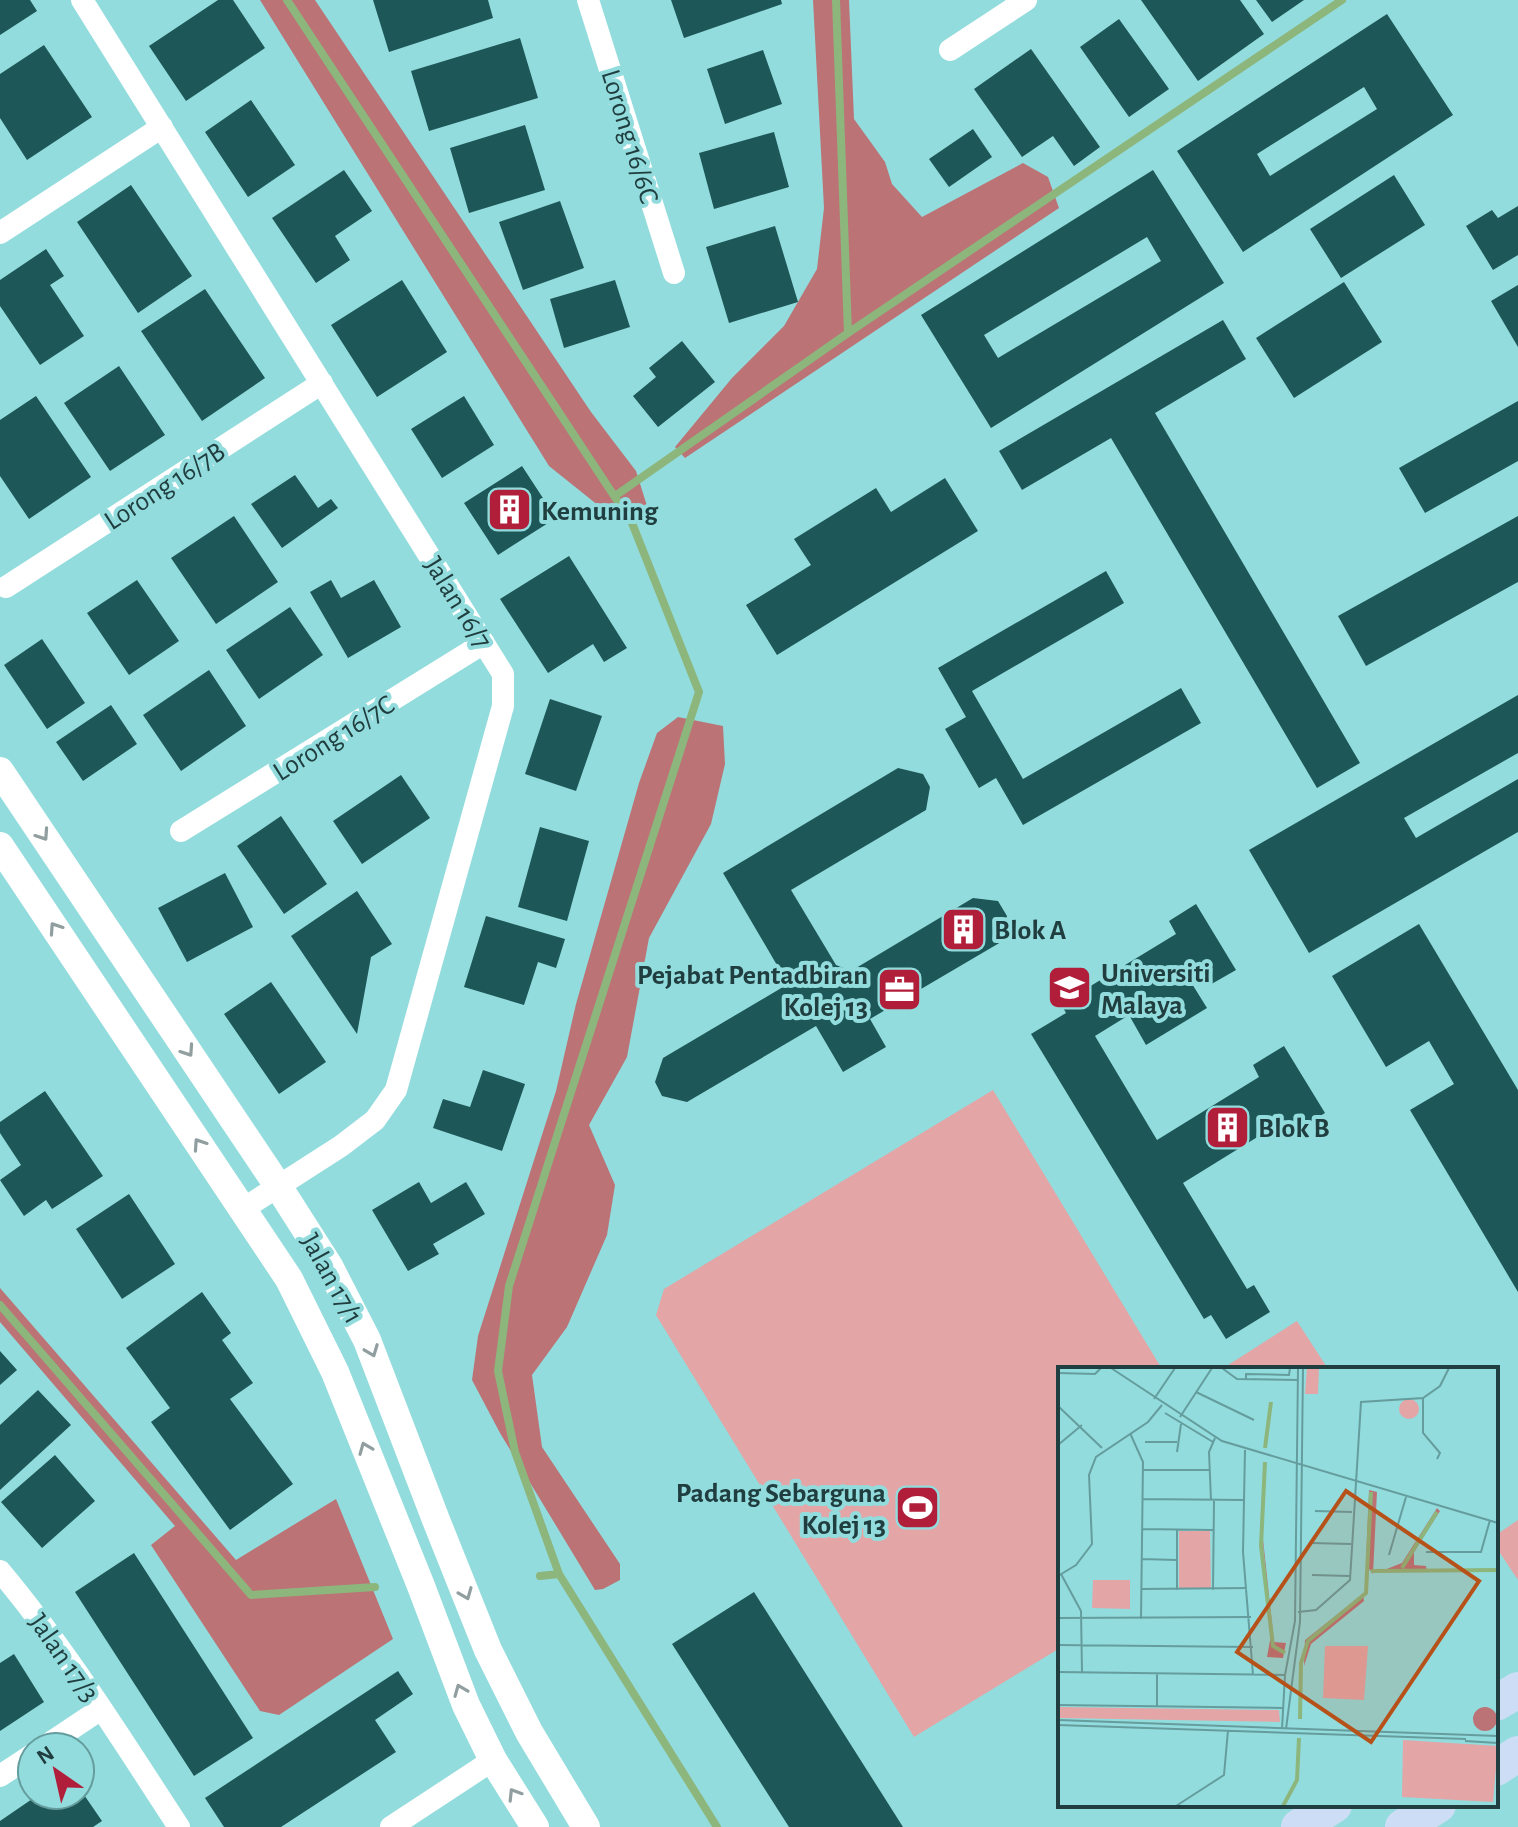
<svg xmlns="http://www.w3.org/2000/svg" width="1518" height="1827" font-family="'Alegreya Sans',sans-serif">
<style>
.green{fill:#e3a5a6}
.forest{fill:#bb7376}
.lines{fill:none;stroke-linecap:round;stroke-linejoin:round}
.stream{stroke:#8db67d;stroke-width:8}
.building{fill:#1e5758;fill-rule:evenodd}
.minor{stroke:#fff;stroke-width:22}
.tertiary{stroke:#fff;stroke-width:28}
.primary{stroke:#cdddf5;stroke-width:36}
.oneway{stroke:#909e9f}
.labels{text-anchor:middle;stroke-width:8;stroke-linejoin:round;paint-order:stroke}
.street-label{font-size:28px;fill:#203e3f;stroke:#93dcdd}
.poi-label{font-size:28px;font-weight:bold;fill:#203e3f;stroke:#93dcdd;text-anchor:start}
.inset-river{fill:none;stroke:#8db67d;stroke-width:4}
.inset-road{fill:none;stroke:#659d9e;stroke-width:2}
.view{fill:#b65219;fill-opacity:0.15;stroke:#b65219;stroke-width:4}
.inset-edge{fill:none;stroke:#203e3f;stroke-width:4}
</style>
<rect width="100%" height="100%" fill="#93dcdd"/>
<path class="green" d="M993 1090 1162 1369H1060V1648L914 1737 656 1315 664 1289Z
M1297 1321 1328 1369H1222Z
M1518 1520V1580L1496 1547V1535Z"/>
<path class="forest" d="M260 0H315L591 412 636 471 648 509 609 514 549 466Z
M813 0H849L854 119 885 162 892 184 922 217 1023 163 1048 177 1059 208 685 458 675 447 732 378 784 326 817 269 824 208Z
M678 717 723 726 725 764 711 824 649 938 627 1057 589 1125 615 1185 607 1235 567 1327 532 1375 542 1447 620 1564V1580L603 1589 595 1590 500 1433 472 1380 478 1336 556 1091 576 1004 639 783 657 733Z
M0 1288 236 1560 336 1499 393 1639 279 1715 260 1711 151 1545 175 1526 0 1322Z"/>
<g class="lines">
<path class="stream" d="M287 0 632 523 699 692 509 1286 498 1371 515 1452 559 1574 717 1827
M836 0 848 333
M615 496 848 333 1342 0
M0 1305 251 1595 375 1587
M540 1576 559 1574"/>
</g>
<path class="building" d="M0 0H30L37 11 0 35Z
M218 0H233L265 48 186 101 149 46Z
M373 0H488L493 18 389 52Z
M671 0H781L782 4 684 38Z
M1141 0H1240L1264 34 1198 81Z
M1256 0H1304L1272 22Z
M1387 14 1453 115 1243 252 1177 151ZM1364 87 1377 109 1270 176 1257 154Z
M1119 19 1169 89 1129 117 1080 47Z
M520 38 538 98 429 131 411 71Z
M44 45 92 117 27 160 0 118V74Z
M1031 49 1100 147 1074 166 1053 136 1022 157 974 89Z
M763 50 782 104 725 124 707 69Z
M251 100 295 165 248 197 205 132Z
M525 125 545 190 469 213 450 148Z
M973 129 992 157 949 187 929 159Z
M774 132 789 187 714 209 699 153Z
M344 170 372 211 335 236 350 260 316 283 272 218Z
M1153 170 1224 283 991 428 921 315ZM1147 237 1161 261 998 358 984 335Z
M1394 175 1425 225 1341 278 1310 229Z
M131 185 192 276 138 313 77 222Z
M560 201 584 268 523 290 499 222Z
M1518 206V255L1493 270 1466 226 1492 210 1498 218Z
M775 226 798 302 729 323 706 247Z
M46 249 64 276 50 285 84 336 40 365 0 306V280Z
M402 280 447 352 377 397 331 325Z
M615 280 630 327 564 348 550 299Z
M1344 282 1382 342 1294 398 1256 338Z
M1518 285V347L1491 301Z
M205 289 265 378 202 421 141 331Z
M1223 320 1246 359 1155 413 1360 763 1317 788 1111 438 1022 490 999 451Z
M682 341 715 382 658 427 633 396 656 377 649 368Z
M119 366 165 435 110 471 64 403Z
M36 396 91 477 29 519 0 476V420Z
M464 396 494 445 442 478 411 429Z
M1518 401V461L1425 513 1399 468Z
M522 466 556 518 498 555 464 503Z
M295 475 318 508 331 499 338 508 282 548 251 504Z
M945 478 978 531 777 655 746 605 811 565 794 539 876 488 891 512Z
M234 516 278 582 216 624 171 558Z
M1518 516V582L1366 666 1338 616Z
M569 556 627 648 604 662 593 644 548 673 500 599Z
M1106 571 1124 603 972 691 1023 779 1181 688 1201 723 1023 825 996 778 979 788 945 729 966 717 938 668Z
M137 580 179 641 129 675 87 613Z
M331 580 341 598 374 580 401 627 348 658 310 592Z
M290 607 323 655 259 699 226 650Z
M42 639 85 703 47 729 4 665Z
M209 670 246 726 181 771 143 715Z
M1518 695V753L1404 818 1416 838 1518 779V832L1309 953 1249 850Z
M550 699 602 716 576 791 525 774Z
M111 705 137 744 83 781 56 742Z
M898 768 923 774 930 787 926 810 791 890 836 965 851 971 973 898 998 901 1007 916 1001 942 870 1019 886 1047 843 1072 816 1026 687 1102 662 1096 655 1082 663 1058 788 984 723 873Z
M401 775 430 818 362 864 333 821Z
M281 816 327 884 284 914 237 846Z
M540 827 589 841 567 921 518 907Z
M225 873 253 927 187 962 158 908Z
M357 891 392 944 371 957 357 1034 291 936Z
M1196 904 1236 970 1208 986 1199 972 1189 979 1207 1008 1146 1045 1129 1015 1095 1036 1157 1140 1259 1077 1253 1065 1284 1046 1325 1113 1292 1133 1285 1120 1183 1183 1247 1289 1254 1285 1270 1312 1226 1339 1211 1315 1204 1319 1031 1034 1066 1013 1061 1004 1176 934 1169 921Z
M486 916 565 939 556 968 538 962 524 1005 464 987Z
M1419 924 1518 1090V1292L1410 1110 1454 1084 1429 1041 1386 1067 1332 976Z
M271 982 326 1062 279 1094 224 1014Z
M483 1070 525 1084 502 1151 433 1128 443 1099 470 1107Z
M45 1091 103 1176 52 1209 46 1200 24 1216 0 1180 21 1165 0 1133V1122Z
M419 1182 431 1203 466 1182 485 1214 433 1244 439 1254 408 1271 372 1210Z
M129 1194 175 1264 122 1299 76 1229Z
M202 1292 231 1333 222 1340 253 1383 230 1399 293 1484 230 1530 151 1422 170 1408 126 1348Z
M0 1351 17 1370 0 1385Z
M38 1390 71 1425 0 1490V1425Z
M55 1455 95 1501 42 1548 1 1502Z
M134 1553 253 1738 194 1776 75 1592Z
M754 1592 903 1827H789L672 1644Z
M14 1654 44 1702 0 1731V1663Z
M398 1671 413 1694 375 1720 396 1752 281 1827H224L205 1798Z
M80 1789 102 1821 93 1827H0V1821L38 1795H80Z"/>
<g class="lines">
<path class="minor" d="M82 0 503 674V706L396 1090 375 1120 341 1146 243 1209
M588 0 674 273
M950 50 1026 0
M0 233 162 127
M6 587 322 383
M181 831 484 643
M0 1571C67 1651 122 1740 179 1827
M44 1747 101 1709
M0 1776 32 1755
M391 1827 493 1760"/>
<path class="tertiary" d="M0 771 278 1186 329 1266 367 1340 436 1520 488 1650 529 1732 586 1827
M0 846 289 1279 335 1372 421 1586 466 1705 493 1760 535 1827"/>
<path class="primary" d="M1496 1703 1518 1690
M1496 1768 1518 1754
M1299 1827 1334 1805
M1403 1827 1438 1805"/>
</g>
<defs><path id="oneway-chevron" d="M-2-3.5L2.5 0L-2 3.5" fill="none" stroke-width="1.6" stroke-linecap="round" stroke-linejoin="round" transform="scale(2)"/></defs>
<g class="oneway">
<use href="#oneway-chevron" transform="translate(43 835) rotate(56)"/>
<use href="#oneway-chevron" transform="translate(55 928) rotate(-124)"/>
<use href="#oneway-chevron" transform="translate(188 1051) rotate(56)"/>
<use href="#oneway-chevron" transform="translate(199 1144) rotate(-124)"/>
<use href="#oneway-chevron" transform="translate(372 1351) rotate(69)"/>
<use href="#oneway-chevron" transform="translate(365 1448) rotate(-112)"/>
<use href="#oneway-chevron" transform="translate(466 1594) rotate(68)"/>
<use href="#oneway-chevron" transform="translate(460 1690) rotate(-112)"/>
<use href="#oneway-chevron" transform="translate(514 1794) rotate(-122)"/>
</g>
<defs>
<symbol id="building-square" viewBox="-11 -11 22 22"><rect x="-9" y="-9" width="18" height="18" rx="4" fill="#b11e3a" stroke="#93dcdd"/><path d="M-4-6H4V6H1V3H-1V6H-4ZM-2.5-4.3h1.7v1.8h-1.7ZM.8-4.3h1.7v1.8H.8ZM-2.5-1h1.7V.8h-1.7ZM.8-1h1.7V.8H.8Z" fill="#fff"/></symbol>
<symbol id="university-square" viewBox="-11 -11 22 22"><rect x="-9" y="-9" width="18" height="18" rx="4" fill="#b11e3a" stroke="#93dcdd"/><path d="M0-5L7-2L0 1L-7-2ZM-4 1L0 2.5L4 1V4Q0 6-4 4Z" fill="#fff"/></symbol>
<symbol id="office-square" viewBox="-11 -11 22 22"><rect x="-9" y="-9" width="18" height="18" rx="4" fill="#b11e3a" stroke="#93dcdd"/><path d="M-6-3h4V-5.5h4V-3h4V5H-6ZM-1-4.5V-3h2v-1.5ZM-6 0V1H6V0Z" fill="#fff"/></symbol>
<symbol id="stadium-square" viewBox="-11 -11 22 22"><rect x="-9" y="-9" width="18" height="18" rx="4" fill="#b11e3a" stroke="#93dcdd"/><path d="M0-5a6.5 5 0 1 0 0 10a6.5 5 0 1 0 0-10ZM-3.5-1.8h7v3.6h-7Z" fill="#fff"/></symbol>
</defs>
<g fill-rule="evenodd">
<use href="#building-square" x="484" y="484" width="51" height="51"/>
<use href="#building-square" x="938" y="904" width="51" height="51"/>
<use href="#university-square" x="1044" y="962" width="51" height="51"/>
<use href="#office-square" x="874" y="964" width="51" height="51"/>
<use href="#building-square" x="1202" y="1102" width="51" height="51"/>
<use href="#stadium-square" x="892" y="1482" width="51" height="51"/>
</g>
<g class="labels">
<g class="street-label">
<text transform="translate(631 136) rotate(73)" y="10">Lorong 16/6C</text>
<text transform="translate(164 485) rotate(-33)" y="10">Lorong 16/7B</text>
<text transform="translate(459 602) rotate(58)" y="10">Jalan 16/7</text>
<text transform="translate(333 737) rotate(-32)" y="10">Lorong 16/7C</text>
<text transform="translate(333 1278) rotate(61)" y="10">Jalan 17/1</text>
<text transform="translate(65 1657) rotate(55)" y="10">Jalan 17/3</text>
</g>
<g class="poi-label">
<text x="541" y="520">Kemuning</text>
<text x="994" y="939">Blok A</text>
<text x="1101" y="982">Universiti<tspan x="1101" dy="32">Malaya</tspan></text>
<text x="868" y="984" text-anchor="end">Pejabat Pentadbiran<tspan x="868" dy="32">Kolej 13</tspan></text>
<text x="1258" y="1137">Blok B</text>
<text x="886" y="1502" text-anchor="end">Padang Sebarguna<tspan x="886" dy="32">Kolej 13</tspan></text>
</g>
</g>
<g transform="translate(1058 1367)">
<rect width="440" height="440" fill="#93dcdd"/>
<path d="M249 1H261L260 27H247ZM341 42a10 10 0 1 1 20 0a10 10 0 1 1-20 0ZM121 164H152L153 221H121ZM35 213H72V242L34 241ZM267 279H310L306 333 265 331ZM0 340 221 343 222 355 0 351ZM345 373 440 379 435 435 344 430Z" fill="#e3a5a6"/>
<path d="M311 123 319 125 315 207 308 198ZM379 141 382 144 356 185V198L368 199 369 205H321L344 196ZM202 144 216 275 228 276 225 291 209 290 213 268ZM305 227 306 234 253 277 246 299 247 273ZM415 352a12 12 0 1 1 24 0a12 12 0 1 1-24 0Z" fill="#bb7376"/>
<path class="inset-river" d="M207 81 213 35M207 95 203 179 215 279 227 286M344 201 379 145M313 204 440 203M242 352 243 296 250 274 308 226 313 125M225 439 239 413 241 371"/>
<path class="inset-road" d="M53 1 164 74 440 156M164 1 179 12 240 13M0 6 37 7 43 1M188 12V7L231 8 232 1M138 25 196 53M365 31V66L382 86 379 92M96 32 117 1M0 39 44 81M107 46 155 75M122 50 154 1M72 66 85 95 83 252M87 75H119M0 78 24 58M187 83 185 185 195 308M119 85 123 57M85 103H152M85 132 186 133M153 133 151 85 157 71M257 144 294 145M85 162 155 163M253 176 293 177M368 185H423L432 153M331 188 348 130M84 192 118 193M3 207 23 244 24 305M254 208 292 209M0 209 18 198 34 177 31 108 38 90 90 55 104 38M84 222 189 221M119 223V163M155 223 156 134M240 245 258 243 292 213 303 35 365 31 382 19 391 1M0 251 193 250M0 278 195 280M0 305 227 308M99 306V339M0 338 225 341M0 353 440 369M0 358 408 372M224 362 227 308 237 254 240 1M228 362 242 255 245 1M407 374 440 376M118 439 166 408 170 363"/>
<path class="view" d="M288 124 421 214 313 375 179 285Z"/>
<rect width="440" height="440" class="inset-edge"/>
</g>
<g transform="translate(56 1771) rotate(326)"><circle r="38" fill="#93dcdd" stroke="#659d9e" stroke-width="2"/>
<path d="M0-6L14 30L0 20L-14 30Z" fill="#b11e3a"/>
<text y="-12" font-size="22" font-weight="bold" text-anchor="middle" fill="#203e3f">N</text>
</g>
</svg>
